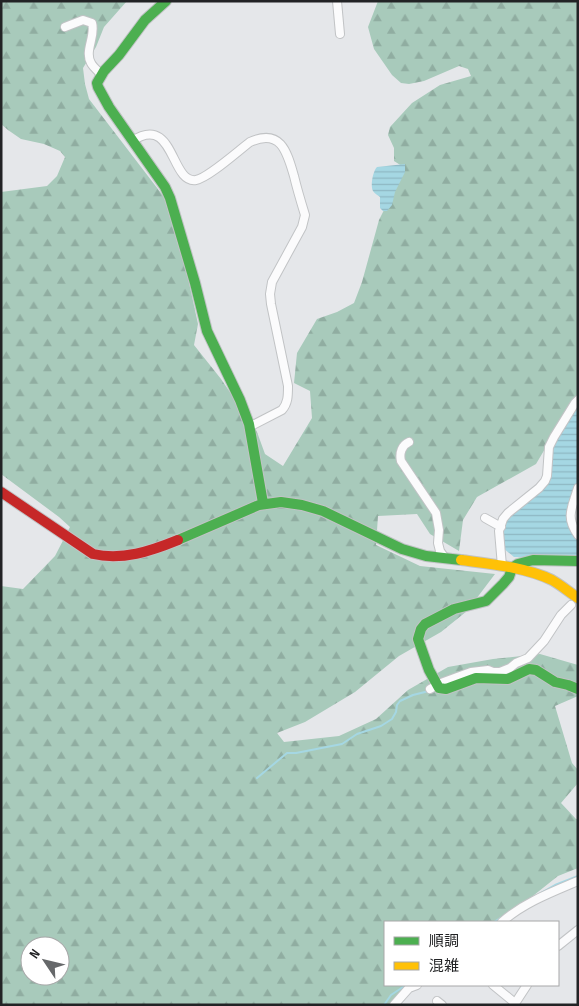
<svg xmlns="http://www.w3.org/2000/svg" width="579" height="1006" font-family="'Sofia Sans Condensed','Noto Sans JP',sans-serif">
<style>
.forest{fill:url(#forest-firs);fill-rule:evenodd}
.water{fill:url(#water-rules)}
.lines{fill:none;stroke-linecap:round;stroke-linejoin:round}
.stream{stroke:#a5d7e3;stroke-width:2}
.street-casing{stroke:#c1c3c5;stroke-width:10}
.fast-casing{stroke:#c1c3c5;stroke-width:12}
.slow-casing{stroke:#c1c3c5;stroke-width:12}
.jam-casing{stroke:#c1c3c5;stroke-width:12}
.street{stroke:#fbfbfc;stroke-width:8}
.fast{stroke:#4caf50;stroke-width:10}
.slow{stroke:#ffc107;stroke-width:10}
.jam{stroke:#c62828;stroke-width:10}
</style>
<defs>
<pattern id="forest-firs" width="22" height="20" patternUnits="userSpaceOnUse" patternTransform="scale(1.25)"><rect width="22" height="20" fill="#a8cabb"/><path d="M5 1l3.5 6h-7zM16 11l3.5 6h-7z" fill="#90ada1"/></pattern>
<pattern id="water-rules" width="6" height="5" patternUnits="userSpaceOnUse" patternTransform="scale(1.25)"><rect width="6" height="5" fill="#a5d7e3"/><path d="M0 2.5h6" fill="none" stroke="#8eb8c3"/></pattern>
</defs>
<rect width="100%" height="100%" fill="#e5e7ea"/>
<path class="forest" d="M1 1H127L104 27 96 47 83 68 85 84 89 99 164 197 188 278 198 324 194 345 221 379 257 432 265 454 283 466 312 418 310 391 294 383 297 353 317 319 337 312 354 303 362 282 379 220 405 168 394 161V148L388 135 390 127 412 103 440 85 471 76 468 69 459 66 424 81 409 84 401 83 392 75 374 49 368 27 378 1H578V380L577 382 578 393 536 464 477 497 463 520 459 551 430 534 417 514 378 516 376 545 420 566 495 574 467 611 441 632 399 656 355 692 305 722 277 733 284 742 339 736 376 719 408 690 448 667 493 659 540 654 578 665V696L555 706 572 763 578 770V783L561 803 576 819H578V868L558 876 500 922H385V985H417L389 1005H1V586L23 589 55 556 70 527 59 517 1 474V192L47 186 57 176 65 157 60 151 44 144 21 139 8 130 1 124ZM30 946H60V976H30Z"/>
<path class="water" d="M405 164V172L395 192 392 205 387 211H383L380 208V197C378 195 375 194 373 191 370 186 373 171 377 167Z
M578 403V479L569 511 571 529 578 539V559L514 557 503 548 502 532 506 521 510 515 541 490 552 448Z"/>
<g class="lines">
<path class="stream" d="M257 778 287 753H296L342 744 357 734 381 726 392 719 396 712 397 705 400 701 413 695 429 691
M539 894 555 885 578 876
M494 922 505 915
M384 1005 391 995 406 985"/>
<defs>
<path id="street" d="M337 1 340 34
M65 27 83 20 92 23C96 36 84 51 91 63 93 67 98 71 102 75
M132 141C175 113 170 184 196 180 208 178 238 151 250 142 281 128 287 152 294 176 297 189 301 202 305 215L302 227 272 282 270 294 271 304 288 386C288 396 288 403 282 410L249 427
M409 442C402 445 399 453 401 461L436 513 439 530 438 543 440 551 445 558
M578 488C572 508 565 517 578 535
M485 518 501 527
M502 566 499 531 503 519 508 513 539 488 545 481 547 476 549 447 554 437 575 403 578 400
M430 689 441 683 471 672 488 670 493 672H500L510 668 516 663 528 658 544 641 561 615 571 605
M502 922C523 903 552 892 578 881
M558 946 578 930
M493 985 515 1003
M437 1001 442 1005
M394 1005 409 988 417 985
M514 1005 527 985"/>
<path id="fast" d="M166 1 145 20 119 55 104 71 97 83 98 87 109 107 165 187 170 198 195 283 207 331 240 400 249 424 263 503
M178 540 259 505 281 502 302 505 323 511 402 549 426 556 461 560
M578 561 533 560 518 564 512 568 509 577 503 584 486 601 454 609 425 624 421 629 418 639 429 670 439 688 446 689 476 678 508 679 529 669 536 670 555 682 568 685 578 689"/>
<path id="slow" d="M461 560C491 564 525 567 552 580 561 585 569 592 578 598"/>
<path id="jam" d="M1 492 93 554C122 561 151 551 178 540"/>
</defs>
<use href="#street" class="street-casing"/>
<use href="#fast" class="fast-casing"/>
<use href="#slow" class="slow-casing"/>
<use href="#jam" class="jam-casing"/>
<use href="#street" class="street"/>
<use href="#fast" class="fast"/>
<use href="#slow" class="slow"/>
<use href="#jam" class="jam"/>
</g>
<rect width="579" height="1006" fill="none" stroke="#222325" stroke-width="5"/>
<rect x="384" y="921" width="175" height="65" fill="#ffffff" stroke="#a7a7a8"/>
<rect x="394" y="937" width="25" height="8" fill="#4caf50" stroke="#a7a7a8"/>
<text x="429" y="946" font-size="15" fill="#222325">順調</text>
<rect x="394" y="962" width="25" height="8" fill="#ffc107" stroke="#a7a7a8"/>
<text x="429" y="971" font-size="15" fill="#222325">混雑</text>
<g transform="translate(45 961) rotate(305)"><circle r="24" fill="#ffffff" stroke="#a7a7a8"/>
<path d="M0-4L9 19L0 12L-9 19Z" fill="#66686a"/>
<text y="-8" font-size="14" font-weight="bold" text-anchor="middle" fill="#222325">N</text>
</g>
</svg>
